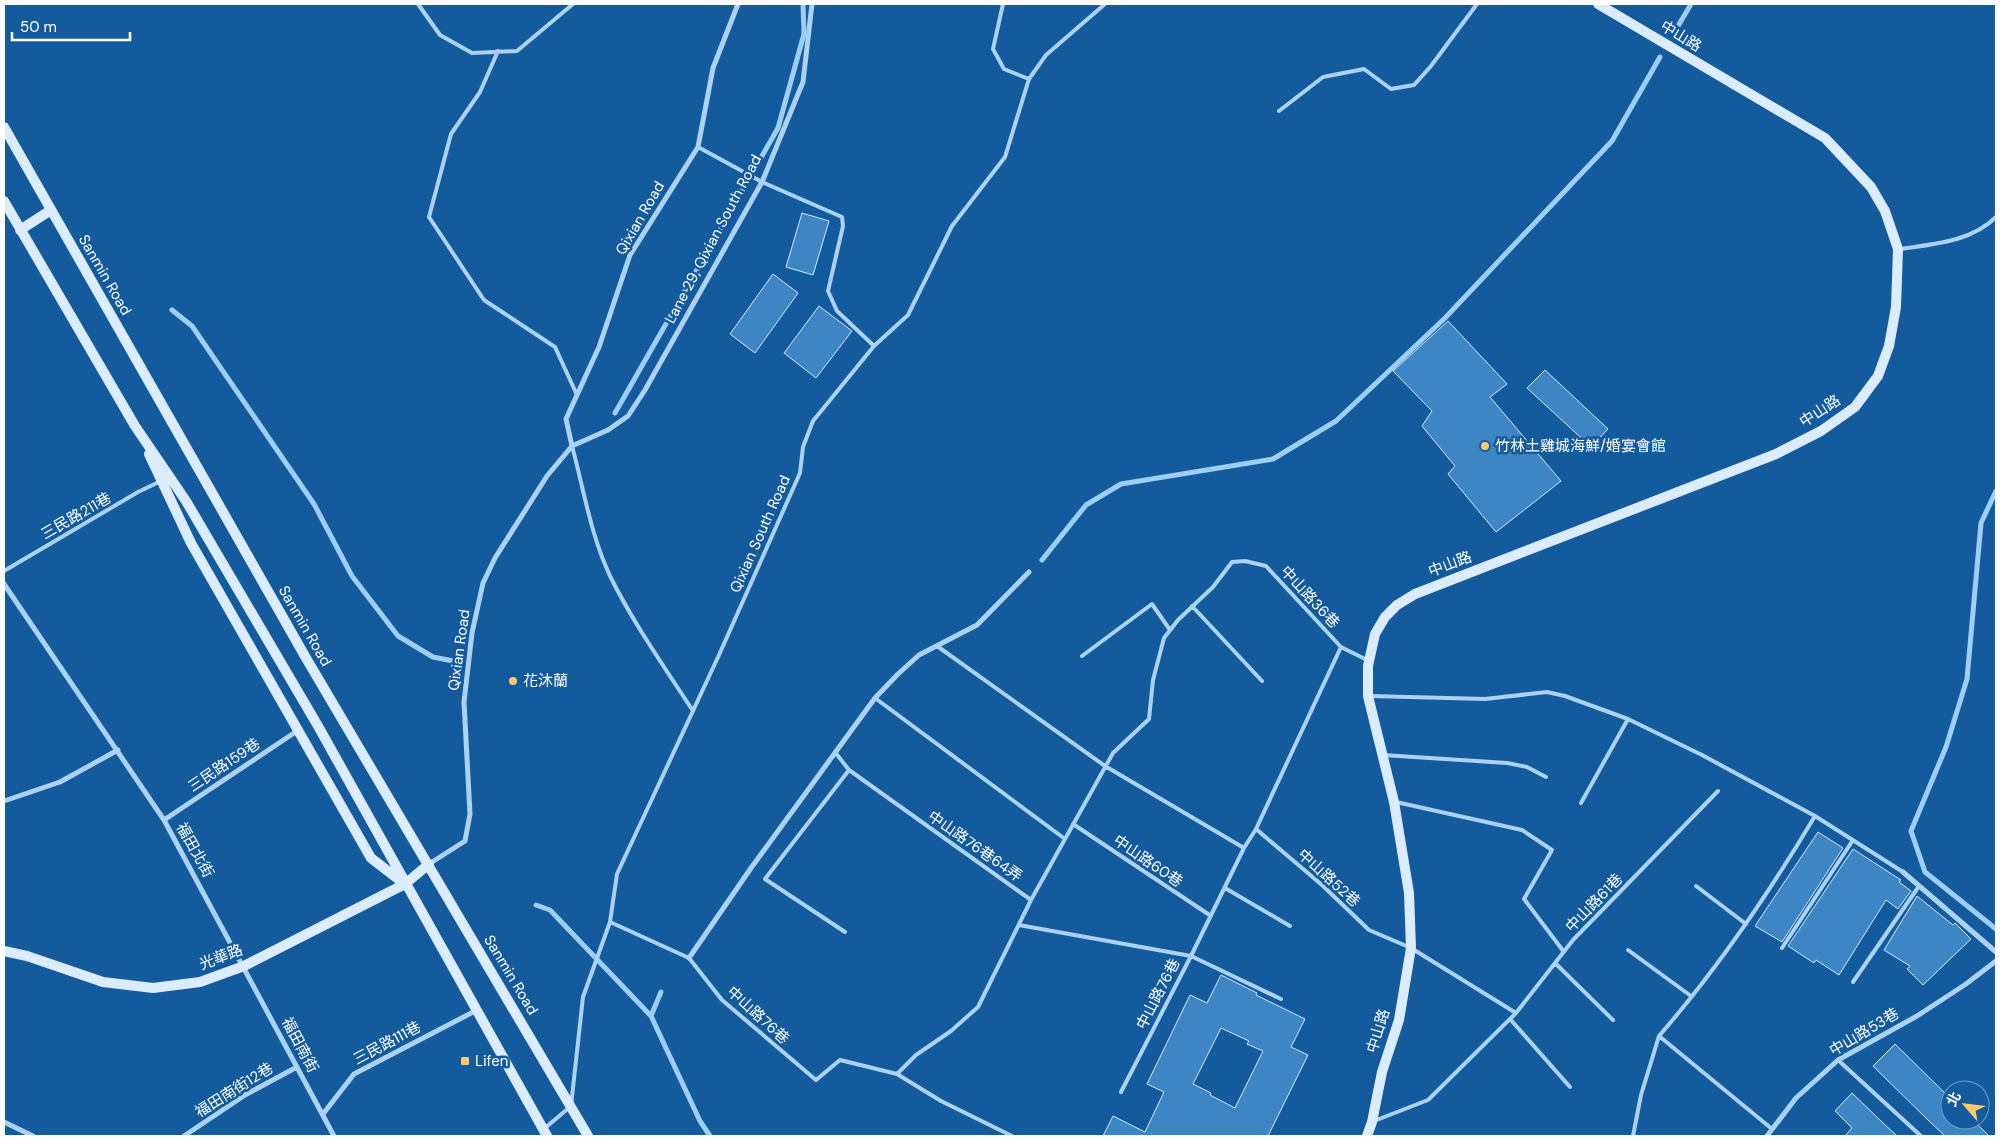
<svg xmlns="http://www.w3.org/2000/svg" width="2000" height="1140" font-family="'DM Sans','Noto Sans TC',sans-serif">
<style>
.lines{fill:none;stroke-linecap:round;stroke-linejoin:round}
.stream{stroke:#9dcef6;stroke-width:5}
.building{fill:#3d85c3;stroke:#d3eafd;fill-rule:evenodd}
.lane{stroke:#abd2f3;stroke-width:4}
.street{stroke:#abd2f3;stroke-width:5}
.secondary{stroke:#daecfd;stroke-width:10}
.poi-dot{fill:#ffc96d;stroke:#145b9d;stroke-width:2}
.labels{text-anchor:middle;stroke-width:5;stroke-linejoin:round;paint-order:stroke}
.street-label{font-size:15px;fill:#fff;stroke:#145b9d}
.poi-label{font-size:15px;fill:#fff;stroke:#145b9d;text-anchor:start}
</style>
<rect width="100%" height="100%" fill="#145b9d"/>
<g class="lines">
<path class="stream" d="M1674 33 1691 4
M172 310 192 326 314 504 352 576 398 636 433 657 458 662
M615 413 778 128 804 34 803 4
M1996 491 1981 523 1967 679 1946 747 1911 831 1925 872 1996 929
M1042 560 1086 505 1121 484 1273 459 1336 421 1445 318 1612 141 1660 57
M536 905 550 910 651 1016
M661 992 651 1016 700 1121 710 1136"/>
</g>
<path class="building" d="M802 213 829 221 813 275 786 267Z
M773 274 798 293 755 353 730 334Z
M819 306 852 331 816 378 784 353Z
M1448 321 1507 384 1490 397 1561 481 1496 532 1448 474 1455 466 1422 426 1432 411 1393 371Z
M1545 370 1608 429 1591 447 1527 388Z
M1818 832 1843 848 1782 942 1755 926Z
M1853 849 1901 880 1899 882 1911 891 1898 909 1886 900 1839 975 1816 960 1814 963 1788 946Z
M1917 896 1953 925 1955 923 1971 939 1923 985 1907 969 1910 966 1884 950Z
M1221 975 1257 993 1256 995 1305 1019 1291 1047 1308 1055 1268 1136H1103L1113 1116 1145 1132 1164 1092 1147 1084 1190 995 1207 1003ZM1221 1028 1249 1041 1247 1044 1263 1051 1235 1108 1210 1095 1211 1093 1193 1084Z
M1895 1044 1950 1098V1120H1973L1989 1136H1945L1930 1122 1873 1066Z
M1852 1093 1882 1122 1897 1136H1845L1852 1128 1835 1111Z"/>
<g class="lines">
<path class="lane" d="M418 4 440 35 472 53 517 51 573 4
M1003 4 993 49 1004 69 1029 79
M498 51 480 92 451 134 429 217 484 300 555 347 577 395
M1279 111 1323 77 1364 69 1391 89 1414 85 1431 66 1477 4
M698 147 762 182 842 217 843 226 828 291 837 311 874 346
M1900 249C1933 244 1971 242 1996 217
M572 446C584 490 591 537 611 578 634 624 665 668 693 711
M4 571 138 492 161 481
M1192 606 1262 681
M937 646 1105 766 1244 848
M1341 647 1369 661
M1082 656 1152 604 1170 630
M1370 696 1485 699 1547 692 1565 696 1628 719 1702 755 1815 816 1903 872
M875 698 1065 839
M835 752 849 770 1031 900
M1383 755 1507 763 1527 767 1546 777
M1396 802 1522 830 1552 850 1524 899 1564 952
M1581 803 1628 719
M1073 824 1211 916
M1256 829 1322 885 1369 930 1411 948 1516 1013
M1696 886 1746 924
M1225 888 1290 926
M610 922 689 958 722 1000 816 1080 840 1060 897 1074
M1019 925 1191 956 1121 1092
M845 932 765 879 849 770
M1782 948 1853 840
M1628 950 1691 996
M1555 963 1613 1020
M1853 982 1919 886
M1510 1019 1570 1087
M1838 1060 1921 1136
M1374 1121 1428 1100 1516 1013 1573 940 1718 791
M545 1128 571 1106 583 997 610 922 617 874 719 655 800 473 803 447 813 421 874 346 908 315 952 226 1005 157 1029 79 1046 55 1105 4
M1772 1129 1659 1036C1718 968 1769 893 1815 816
M1012 1136 941 1101 897 1074 916 1055 951 1031 978 1007 1031 900 1113 753 1149 719 1153 680 1164 638 1178 620 1213 587 1232 562 1245 561 1266 566 1341 647 1256 829 1244 848 1191 956 1281 999
M1633 1136 1641 1095 1659 1036"/>
<path class="street" d="M572 446 566 419 599 347 630 255 698 147 713 68 738 4
M4 584 164 820 334 1136
M4 801 60 782 118 750
M164 820 297 731
M429 864 465 841 470 814 464 702 472 633 483 583 495 558 547 476 572 446 608 430 628 416 645 390 762 182 803 82 812 4
M1903 872 1996 952
M689 958 751 868 875 698 898 674 919 655 977 625 1029 572
M323 1114 354 1074 477 1010
M4 1122 33 1136
M184 1136 245 1095 297 1067
M1767 1136 1796 1098 1838 1060 1917 1016 1966 984 1996 961"/>
<path class="secondary" d="M4 127 306 658 588 1136
M4 201 135 426 186 501 318 726 547 1136
M20 230 51 210
M149 454 191 543 371 858 402 882
M4 951 27 956 103 982 153 988 200 982 244 966 405 884 429 864
M1367 1136 1372 1122 1382 1072 1399 1020 1411 948 1409 893 1394 802 1368 696V666L1375 634 1385 617 1397 605 1415 594 1776 454 1821 431 1855 407 1878 376 1889 346 1896 307 1898 249 1885 211 1871 187 1825 138 1598 4"/>
</g>
<g class="poi-dot">
<circle cx="1485" cy="446" r="5"/>
<circle cx="513" cy="681" r="5"/>
<rect x="460" y="1056" width="10" height="10" rx="2.5"/>
</g>
<g class="labels">
<g class="street-label">
<text transform="translate(1681 36) rotate(31)" y="5">中山路</text>
<text transform="translate(640 218) rotate(-60)" y="5">Qixian Road</text>
<text transform="translate(713 239) rotate(-62)" y="5">Lane 29, Qixian South Road</text>
<text transform="translate(105 275) rotate(60)" y="5">Sanmin Road</text>
<text transform="translate(1820 411) rotate(-33)" y="5">中山路</text>
<text transform="translate(76 516) rotate(-30)" y="5">三民路211巷</text>
<text transform="translate(760 534) rotate(-66)" y="5">Qixian South Road</text>
<text transform="translate(1450 564) rotate(-21)" y="5">中山路</text>
<text transform="translate(1310 597) rotate(47)" y="5">中山路36巷</text>
<text transform="translate(305 626) rotate(60)" y="5">Sanmin Road</text>
<text transform="translate(459 650) rotate(-82)" y="5">Qixian Road</text>
<text transform="translate(224 765) rotate(-34)" y="5">三民路159巷</text>
<text transform="translate(975 846) rotate(35)" y="5">中山路76巷64弄</text>
<text transform="translate(195 850) rotate(61)" y="5">福田北街</text>
<text transform="translate(1148 861) rotate(34)" y="5">中山路60巷</text>
<text transform="translate(1329 878) rotate(42)" y="5">中山路52巷</text>
<text transform="translate(1594 903) rotate(-46)" y="5">中山路61巷</text>
<text transform="translate(221 957) rotate(-21)" y="5">光華路</text>
<text transform="translate(511 975) rotate(59)" y="5">Sanmin Road</text>
<text transform="translate(1158 994) rotate(-63)" y="5">中山路76巷</text>
<text transform="translate(758 1015) rotate(42)" y="5">中山路76巷</text>
<text transform="translate(1378 1031) rotate(-73)" y="5">中山路</text>
<text transform="translate(1864 1032) rotate(-31)" y="5">中山路53巷</text>
<text transform="translate(387 1043) rotate(-28)" y="5">三民路111巷</text>
<text transform="translate(300 1045) rotate(62)" y="5">福田南街</text>
<text transform="translate(234 1090) rotate(-32)" y="5">福田南街12巷</text>
</g>
<g class="poi-label">
<text x="1495" y="451">竹林土雞城海鮮/婚宴會館</text>
<text x="523" y="686">花沐蘭</text>
<text x="475" y="1066">Lifen</text>
</g>
</g>
<rect width="2000" height="1140" fill="none" stroke="#ffffff" stroke-width="10"/>
<g transform="translate(1965 1105) rotate(298)"><circle r="24" fill="#145b9d" stroke="#729dc4"/>
<path d="M0-4L9 19L0 12L-9 19Z" fill="#ffc96d"/>
<text y="-8" font-size="14" font-weight="bold" text-anchor="middle" fill="#ffffff">北</text>
</g>
<path d="M12 32v8h118v-8" fill="none" stroke="#ffffff" stroke-width="2.5"/>
<text x="20" y="32" font-size="15" fill="#ffffff" stroke="#145b9d" stroke-width="4" paint-order="stroke">50 m</text>
</svg>
